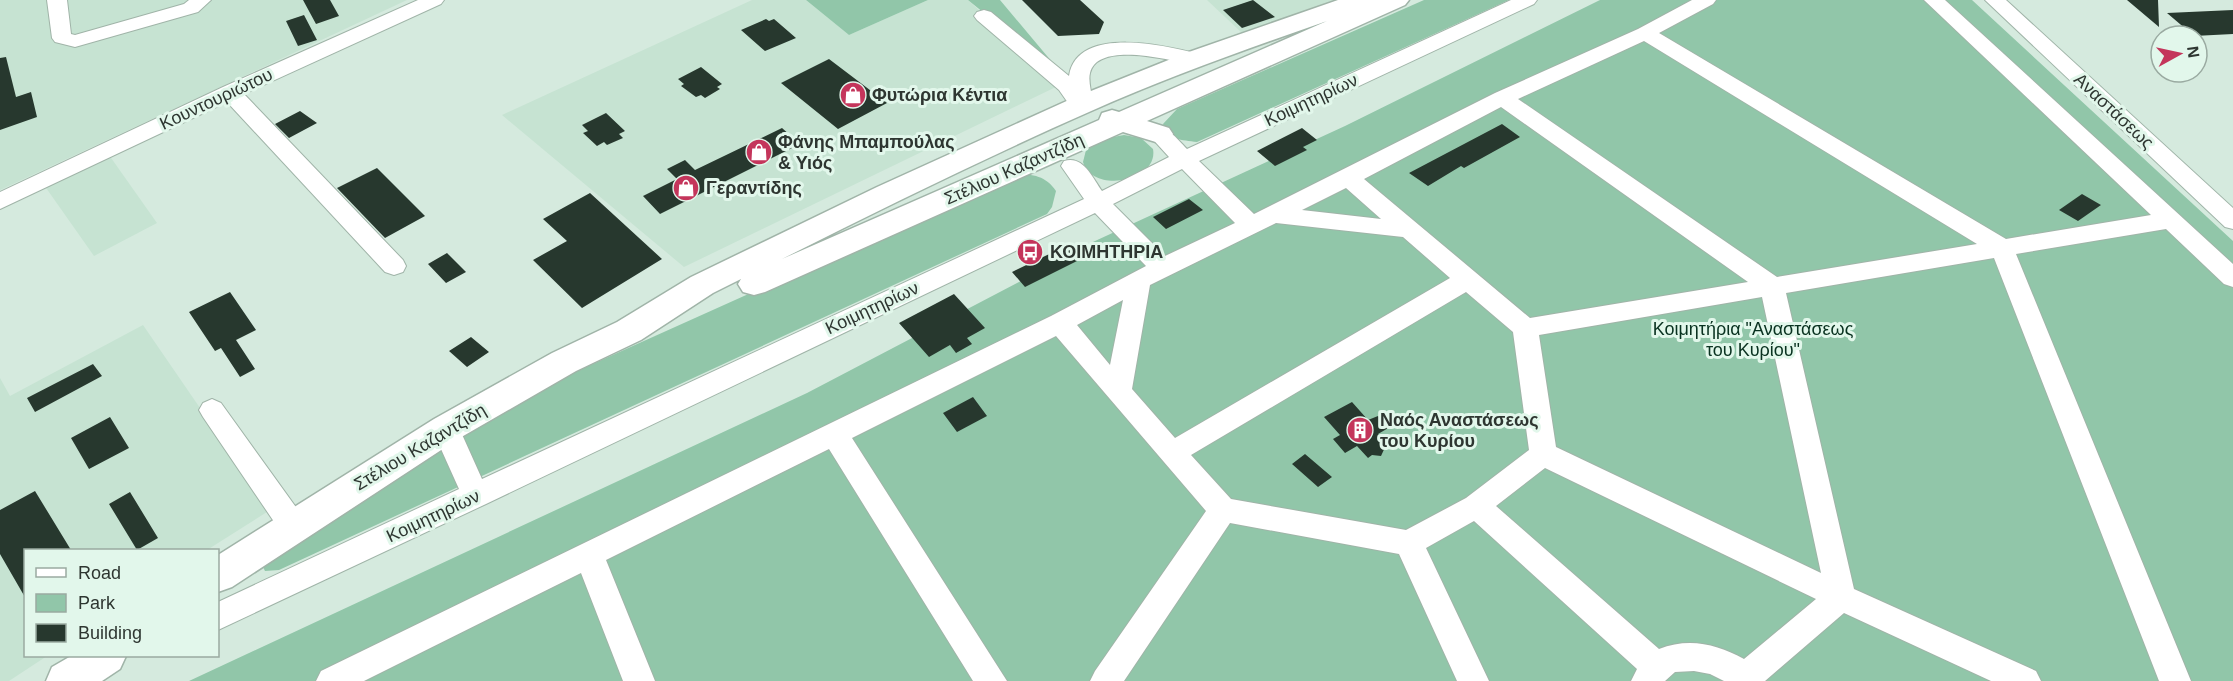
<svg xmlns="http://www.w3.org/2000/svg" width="2233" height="681" font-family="Arial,sans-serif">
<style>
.built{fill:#c6e3d2}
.green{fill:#91c6a9}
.building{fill:#27382e}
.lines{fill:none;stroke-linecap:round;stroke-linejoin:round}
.minor-casing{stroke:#a0b4a8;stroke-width:2}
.major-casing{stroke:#a0b4a8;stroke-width:3}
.minor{fill:#fff;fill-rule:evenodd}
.major{fill:#fff;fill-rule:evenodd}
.labels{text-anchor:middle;stroke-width:6;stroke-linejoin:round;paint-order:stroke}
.poi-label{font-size:18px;font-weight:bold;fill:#2e3631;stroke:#e2f7eb;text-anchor:start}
.street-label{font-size:18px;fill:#2e3631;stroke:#e2f7eb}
.park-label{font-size:18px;fill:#093220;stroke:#e2f7eb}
</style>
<rect width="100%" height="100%" fill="#d5eade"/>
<path class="built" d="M0 0H407L0 190Z
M752 0H806L849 35 928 0H968L1060 85 684 267 502 115Z
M1207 0H1335L1242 33Z
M109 155 157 223 94 256 44 185Z
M143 325 270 510 207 550H26V656H47L9 681H0V378L10 396Z"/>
<path class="green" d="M806 0H928L849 35Z
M968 0H1000L1068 81Z
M1424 0H1509L1197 142C1182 140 1167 140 1163 124L1177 109Z
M1600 0H1972L2233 241V681H189L807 393 1019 282 1069 253 1345 126Z
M1124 135 1141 138 1153 149C1159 182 1092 194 1083 162L1086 150 1108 138Z
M1016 174C1033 174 1046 176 1056 191L1052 207 1047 214 279 570 265 571 261 563 428 453 566 376Z"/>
<path class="building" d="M303 0H330L339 16 316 24Z
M1022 0H1080L1104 22 1099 34 1058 36Z
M1253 0 1275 17 1242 28 1223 10Z
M2127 0H2158L2159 27Z
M2233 10V34L2194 36 2167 13Z
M304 15 317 40 298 46 286 21Z
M766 19 769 21 774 19 796 38 765 51 741 30Z
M6 57 16 97 31 92 37 117 0 130V58Z
M829 59 887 103 838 129 781 83Z
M701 67 722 84 717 87 720 89 705 98 701 95 696 97 681 86 684 84 678 79Z
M300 111 317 123 289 138 275 124Z
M606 113 625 131 619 134 623 138 607 145 604 142 597 146 583 133 588 131 582 125Z
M1502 124 1520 137 1464 168 1461 166 1428 186 1409 173Z
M782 128 800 144 660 214 643 196 677 179 667 169 685 160 695 170Z
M1302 128 1317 140 1303 147 1307 150 1275 166 1257 151Z
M377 168 425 216 385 238 337 188Z
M590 193 662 259 582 308 533 260 567 241 543 219Z
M2082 194 2101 205 2078 221 2059 210Z
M1189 199 1203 210 1166 229 1153 217Z
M1070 244 1083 258 1025 287 1012 272Z
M447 253 466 272 446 283 428 264Z
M230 292 256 330 236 340 255 369 240 377 221 348 215 351 189 312Z
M954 294 985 328 967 338 972 344 956 353 950 345 929 357 899 323Z
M471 337 489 352 467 367 449 351Z
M93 364 102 376 35 412 27 398Z
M973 397 987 416 957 432 943 413Z
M1352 402 1368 420 1378 416 1390 427 1378 434 1387 443 1381 456 1372 455 1368 458 1357 446 1345 453 1333 439 1340 435 1324 417Z
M110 417 129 448 89 469 71 438Z
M1305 454 1332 477 1318 487 1292 464Z
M35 491 71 550H26V599L0 554V510Z
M130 492 158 538 137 550 109 504Z"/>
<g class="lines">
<defs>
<path id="minor" d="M47 0H67L71 34 75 35 184 4 189 0H211L198 12 75 47 55 42 52 38Z
M418 0H444L441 4 244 94 403 260 406 266 403 272 394 275 385 272 227 102 0 209V192L223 87Z
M1511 0H1537L1534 4 1199 161 1254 214 1495 93 1638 29 1692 0H1716L1713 4 1659 33 2006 239 2151 215 1924 0H1945L2233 264V287L2224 284 2166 229 2016 254 2191 681H2159L1994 258 1786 293 1854 589 2036 671 2041 681H1991L1844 613 1765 681H1724L1710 674 1694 671 1675 672 1665 681H1631L1637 669 1474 521 1426 548 1489 681H1457L1399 554 1230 523 1124 681H1090L1095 671 1206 511 1056 336 852 438 1007 681H973L829 449 606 560 655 681H623L581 573 364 681H316L321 671 1051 316 1146 266 1095 213 486 504 218 630V602L459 489 432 429 436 421 446 418 456 421 482 479 1084 199 1061 166 1064 161C1083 155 1092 177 1102 191L1169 157 1148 134 1151 129C1168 125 1176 138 1187 149ZM1644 41 1977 244 1777 277 1518 99ZM1501 107 1748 282 1530 318 1364 179ZM1182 169 1235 223 1165 256 1113 204ZM1346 188 1381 219 1302 210ZM1276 223 1403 237 1450 278 1175 438 1132 389 1150 285ZM1466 292 1513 332 1529 450 1466 498 1406 530 1231 499 1191 455ZM1762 297 1821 573 1556 447 1539 335ZM1123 300 1110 365 1077 325ZM1545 468 1816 599 1744 659C1717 644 1689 637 1659 649L1496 506Z
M1985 0H2006L2233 208V229L2225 227Z
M984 10 991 12 1069 76C1077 24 1169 46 1202 55L1205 59 1202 63 1195 65C1173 61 1098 40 1090 73 1087 85 1096 99 1089 110L1081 112 1073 110 1059 90 977 20 974 16 977 12Z
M212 399 221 403 303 517 307 526 303 535 293 538 283 535 203 417 199 410 203 403Z"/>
<path id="major" d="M1338 0H1409L1405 5 1147 121 1169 128 1173 134 1169 140 1159 143 1123 132 765 292 754 295 743 292 738 284 741 279 713 293 641 340 576 371 458 439 232 587 218 592V555L434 419 552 353 617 322 691 277 877 187 1071 99 1186 53ZM1327 21 1119 112 1112 110 1102 113 1099 120 782 259C883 208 985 158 1089 112 1167 77 1247 49 1327 21Z
M71 656H126L120 669 102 681H46L52 667Z"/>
</defs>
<use href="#minor" class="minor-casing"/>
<use href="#major" class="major-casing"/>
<use href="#minor" class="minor"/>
<use href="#major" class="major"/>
</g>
<defs>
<symbol id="shop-disc" viewBox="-11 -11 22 22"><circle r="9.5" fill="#c4355b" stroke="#e2f7eb"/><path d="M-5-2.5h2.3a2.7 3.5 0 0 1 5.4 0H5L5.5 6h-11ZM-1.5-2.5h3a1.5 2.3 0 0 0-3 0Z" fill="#fff"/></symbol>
<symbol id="bus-disc" viewBox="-11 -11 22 22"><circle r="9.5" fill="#c4355b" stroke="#e2f7eb"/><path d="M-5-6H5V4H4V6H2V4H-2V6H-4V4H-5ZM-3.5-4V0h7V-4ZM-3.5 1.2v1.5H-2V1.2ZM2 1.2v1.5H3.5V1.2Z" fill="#fff"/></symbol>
<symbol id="building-disc" viewBox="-11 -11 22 22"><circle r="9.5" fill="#c4355b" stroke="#e2f7eb"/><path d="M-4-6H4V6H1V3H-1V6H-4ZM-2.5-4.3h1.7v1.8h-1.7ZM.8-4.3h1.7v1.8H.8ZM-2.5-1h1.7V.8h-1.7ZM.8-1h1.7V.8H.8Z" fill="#fff"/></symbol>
</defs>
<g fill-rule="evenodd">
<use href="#shop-disc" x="838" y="80" width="30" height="30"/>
<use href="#shop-disc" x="744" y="137" width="30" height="30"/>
<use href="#shop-disc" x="671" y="173" width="30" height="30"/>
<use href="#bus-disc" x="1015" y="237" width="30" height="30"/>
<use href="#building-disc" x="1345" y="415" width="30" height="30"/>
</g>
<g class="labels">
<g class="poi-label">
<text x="872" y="101">Φυτώρια Κέντια</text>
<text x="778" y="148">Φάνης Μπαμπούλας<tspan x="778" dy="21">&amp; Υιός</tspan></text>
<text x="706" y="194">Γεραντίδης</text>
<text x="1050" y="258">ΚΟΙΜΗΤΗΡΙΑ</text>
<text x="1380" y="426">Ναός Αναστάσεως<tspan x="1380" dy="21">του Κυρίου</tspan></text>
</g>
<g class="street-label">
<text transform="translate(216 99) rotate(-25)" y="6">Κουντουριώτου</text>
<text transform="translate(1311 100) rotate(-25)" y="6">Κοιμητηρίων</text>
<text transform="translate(2114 111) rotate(43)" y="6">Αναστάσεως</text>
<text transform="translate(1014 169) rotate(-24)" y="6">Στέλιου Καζαντζίδη</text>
<text transform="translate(872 308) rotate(-25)" y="6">Κοιμητηρίων</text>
<text transform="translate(420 447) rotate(-31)" y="6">Στέλιου Καζαντζίδη</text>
<text transform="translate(433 516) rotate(-25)" y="6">Κοιμητηρίων</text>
</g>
<g class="park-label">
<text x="1753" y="335">Κοιμητήρια "Αναστάσεως<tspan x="1753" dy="21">του Κυρίου"</tspan></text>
</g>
</g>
<rect x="24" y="549" width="195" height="108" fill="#e2f7eb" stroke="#9aaaa1" stroke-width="1.5"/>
<rect x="36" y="568" width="30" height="9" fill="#ffffff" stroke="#9aaaa1" stroke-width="1.5"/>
<text x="78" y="579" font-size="18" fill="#2e3631">Road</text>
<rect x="36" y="594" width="30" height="18" fill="#91c6a9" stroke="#9aaaa1" stroke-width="1.5"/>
<text x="78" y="609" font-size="18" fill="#2e3631">Park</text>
<rect x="36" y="624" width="30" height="18" fill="#27382e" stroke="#9aaaa1" stroke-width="1.5"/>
<text x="78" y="639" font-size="18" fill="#2e3631">Building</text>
<g transform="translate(2179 54) rotate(82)"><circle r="28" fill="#e2f7eb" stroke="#9aaaa1" stroke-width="1.5"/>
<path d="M0-4.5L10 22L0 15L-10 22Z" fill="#c4355b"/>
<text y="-9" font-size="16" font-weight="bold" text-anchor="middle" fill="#2e3631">N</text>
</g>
</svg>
